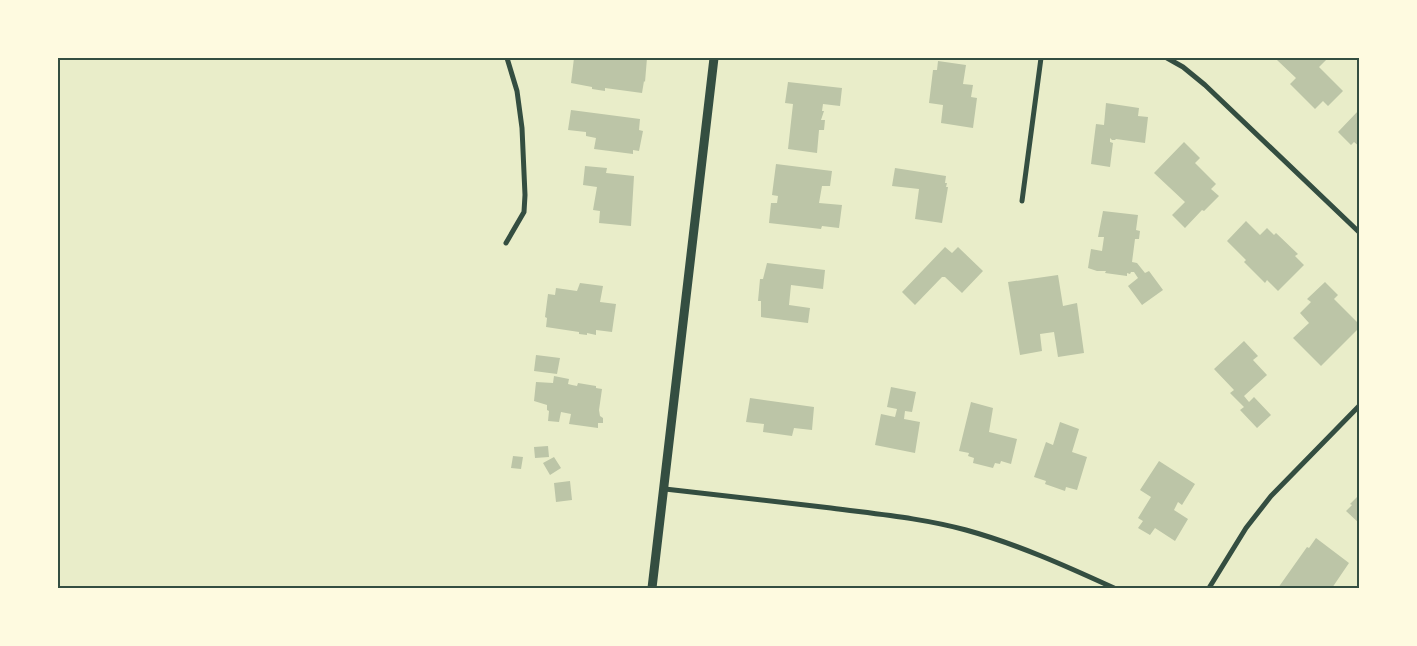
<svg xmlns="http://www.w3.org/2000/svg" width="1417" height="646" font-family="Jost,sans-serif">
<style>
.building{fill:#bcc5a7}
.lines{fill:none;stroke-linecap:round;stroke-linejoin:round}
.minor{stroke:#344e41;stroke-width:5}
.tertiary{stroke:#344e41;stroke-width:9}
.neatline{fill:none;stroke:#344e41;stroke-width:2}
</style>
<rect width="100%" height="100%" fill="#e9edc9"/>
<path class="building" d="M574 58H647L645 82 644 81 642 93 605 88V91L592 89V87L571 83Z
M1279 58H1328L1319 67 1343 91 1328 106 1323 101 1315 109 1290 84 1296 78 1277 60Z
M938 61 966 65 963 84 973 85 971 97 977 98 973 128 941 123 943 105 929 103 933 70H937Z
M788 82 842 88 840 106 823 104 822 111H824L821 120H825L824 130H819L817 153 788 149 793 104 785 103Z
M1106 103 1139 108 1138 116 1148 117 1145 143 1116 139 1115 140H1112L1110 138V142L1113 143 1110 167 1091 164 1096 124 1104 125Z
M571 110 640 119 639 130 643 131 639 151 633 150V154L594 149 596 138 586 136V132L568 130Z
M1358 111 1360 113V147L1354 142 1351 145 1338 132Z
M1184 142 1200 158 1195 163 1216 184 1211 189 1219 196 1204 211 1202 210 1185 228 1172 215 1185 202 1154 173Z
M776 164 832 171 830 186H822L819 203 842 205 839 228 822 226 821 229 769 223 771 203H777L778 196 772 195Z
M585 166 607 168 606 173 634 176 631 226 599 223 600 211 593 210 597 187 583 185Z
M895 168 946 176 945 183H947L946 187H948L942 223 915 219 919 189 892 186Z
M1103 211 1138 215 1136 230 1140 231 1139 239H1135L1132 262 1137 263 1145 273 1149 271 1163 290 1142 305 1128 286 1138 278 1134 272H1131L1130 274 1127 273V276L1105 273 1106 271H1097L1088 268 1091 249 1102 251 1104 237H1098Z
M1246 221 1260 235 1267 228 1274 235 1276 233 1298 254 1295 256 1304 265 1278 291 1267 280 1265 283 1244 262 1246 260 1227 241Z
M945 247 952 253 958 247 983 271 962 293 945 277H942L915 305 902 292Z
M767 263 825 270 823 289 791 285 789 305 810 308 808 323 761 317V301H758L760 279H763Z
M1058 275 1063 306 1077 303 1084 353 1058 357 1054 332 1040 334 1042 351 1020 355 1008 282Z
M1325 282 1338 295 1334 299 1360 325V327L1321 366 1293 338 1309 323 1300 313 1311 302 1307 299Z
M580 283 603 286 600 302 616 304 612 332 596 330V335L587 333V335L579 334V332L546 327 547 318 545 317 548 294 555 295 556 288 577 291Z
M1244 341 1258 356 1253 360 1267 375 1244 396 1249 402 1254 397 1271 415 1257 428 1240 410 1244 407 1230 393 1234 390 1214 369Z
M536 355 560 358 557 374 534 371Z
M554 376 569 379 568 384 572 385 577 386 578 383 596 386V388L602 389 599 410 600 416 603 418V423H598V428L569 424 571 414 561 412 559 422 548 421 549 411 547 410V405L534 401 536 382 553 383Z
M891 387 916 392 912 412 905 411 904 419 920 422 915 453 875 445 881 414 895 417 897 409 887 407Z
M750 398 814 407 812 430 794 428 792 436 763 432 764 424 746 422Z
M971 402 993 408 989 432 1017 439 1011 464 1001 461 1000 464 995 463 993 468 973 463 974 458 968 456 969 453 959 451Z
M1060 422 1079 429 1072 452 1087 457 1077 490 1066 487 1065 491 1045 484 1046 481 1034 477 1046 442 1053 445Z
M548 446 549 457 535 458 534 447Z
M513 456 523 457 521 469 511 468Z
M554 457 561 468 550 475 543 463Z
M1159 461 1195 484 1182 505 1178 502 1174 510 1188 519 1175 541 1155 528 1150 535 1138 528 1143 521 1138 518 1151 497 1140 490Z
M570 481 572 500 556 502 554 483Z
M1360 494V524L1346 511 1352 505 1350 504Z
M1316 538 1349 563 1332 588H1278L1307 547 1309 548Z"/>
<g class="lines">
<path class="minor" d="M1167 58 1183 67 1205 85 1360 233
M1022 201 1041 58
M506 243 524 212 525 195 522 128 517 91 507 58
M665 489C720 495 775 502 831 508 876 514 922 518 966 530 1017 544 1066 566 1114 588
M1209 588 1246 528 1271 496 1360 405"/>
<path class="tertiary" d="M652 588 714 58"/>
</g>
<rect width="1417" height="646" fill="none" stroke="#fefae0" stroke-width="118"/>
<rect x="59" y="59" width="1299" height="528" class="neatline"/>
</svg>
